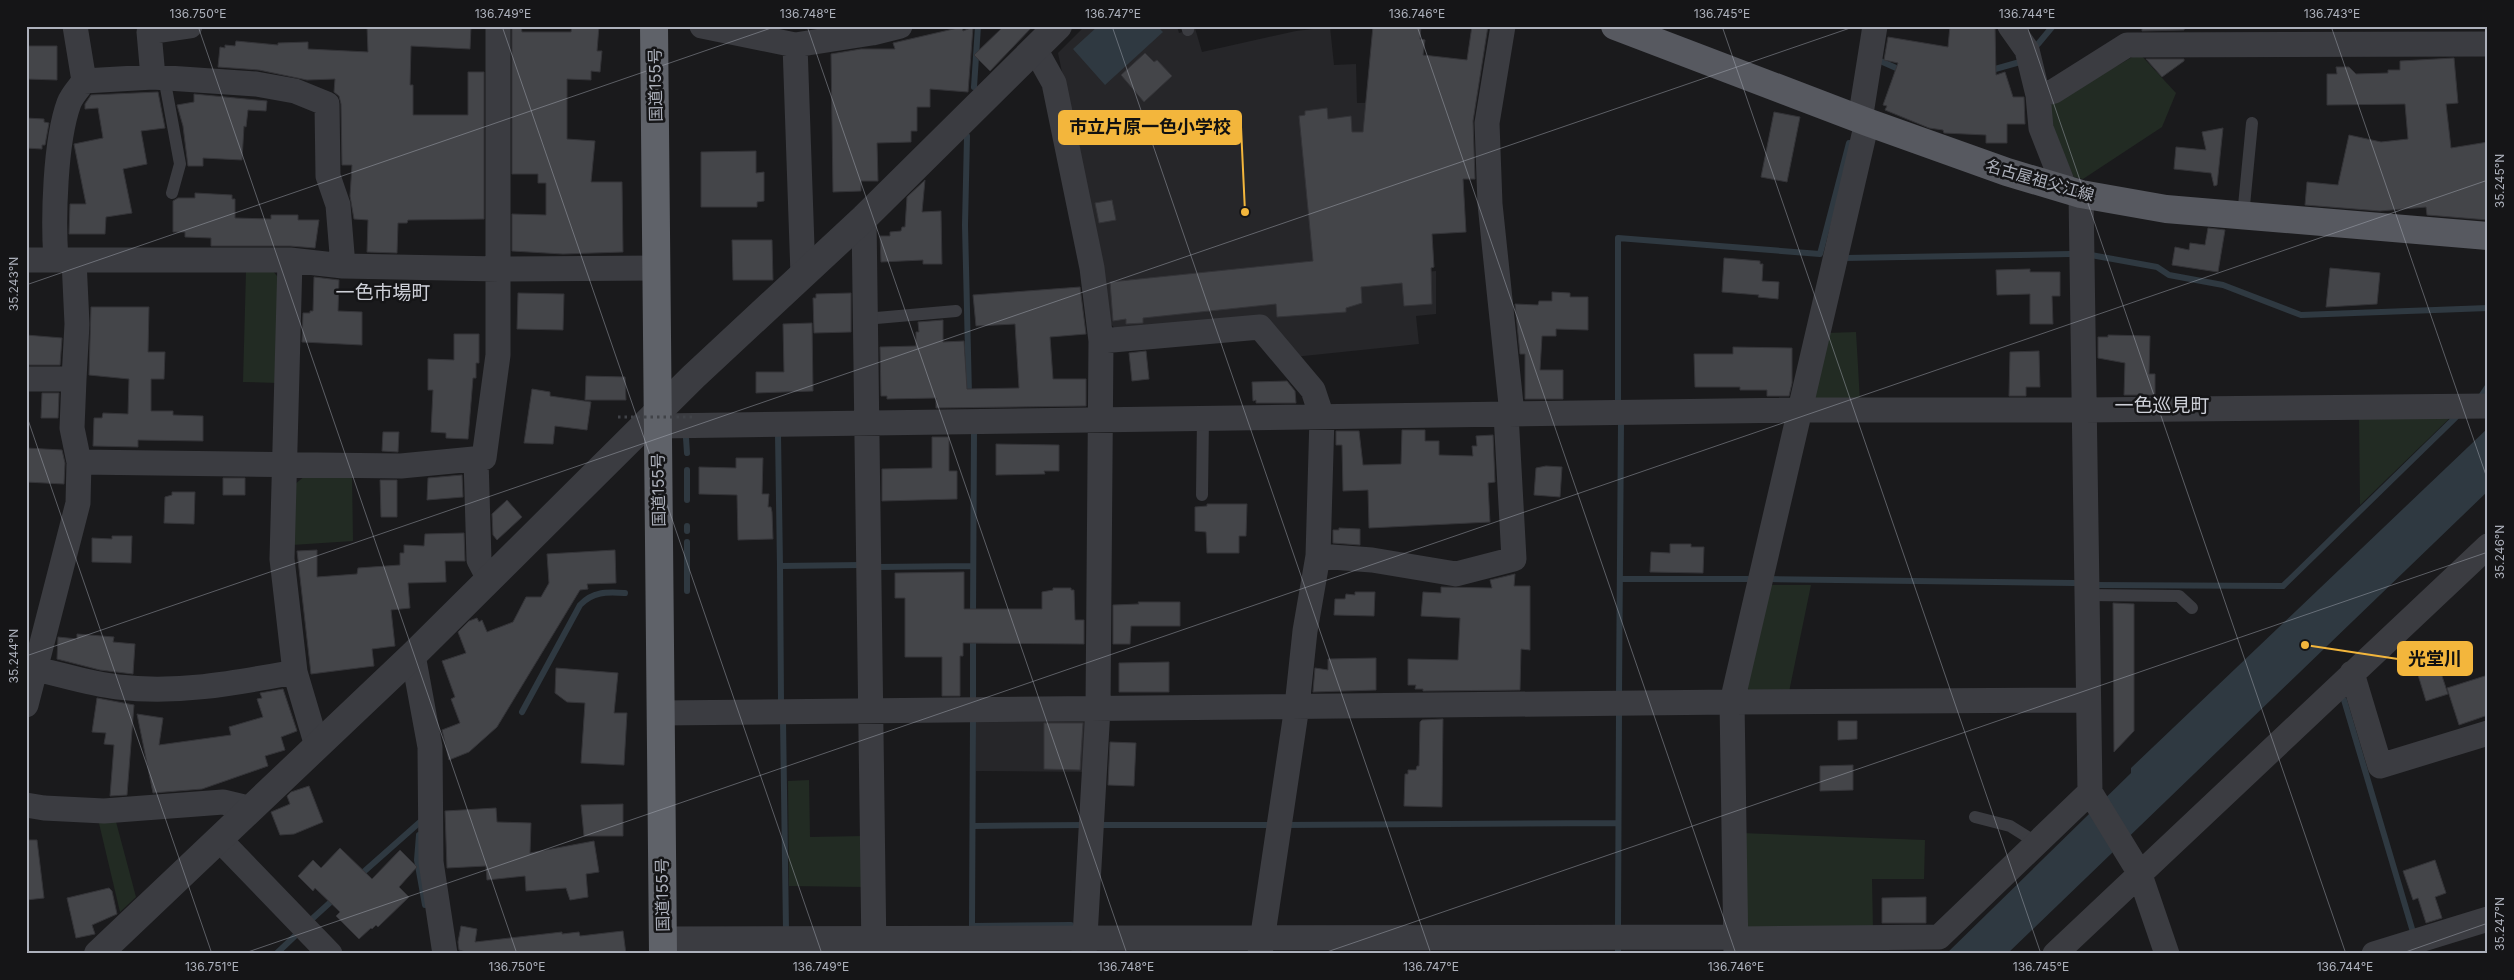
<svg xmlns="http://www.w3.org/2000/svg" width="2514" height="980" font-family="Inter,'Noto Sans JP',sans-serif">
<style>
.built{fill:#262629}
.green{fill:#222b23}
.water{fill:#2f3941}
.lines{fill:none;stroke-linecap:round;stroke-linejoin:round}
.stream{stroke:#2f3941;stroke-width:6}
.building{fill:#444549;stroke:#343438}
.service{stroke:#3b3c41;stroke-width:12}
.minor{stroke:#3b3c41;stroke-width:25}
.tertiary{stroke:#3b3c41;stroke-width:28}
.primary{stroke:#575960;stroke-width:28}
.trunk{stroke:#5f6269;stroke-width:28}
.path-bridge{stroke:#414348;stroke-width:3;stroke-dasharray:2.5 4;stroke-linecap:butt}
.ticks{fill:none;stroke:#adb1bc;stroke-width:1;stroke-opacity:0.45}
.labels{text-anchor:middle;stroke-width:5;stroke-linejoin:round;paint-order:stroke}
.street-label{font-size:16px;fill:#adb1bc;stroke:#151517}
.quarter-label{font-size:19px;fill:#ced0d8;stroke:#151517}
.leader{fill:none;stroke:#f3b63c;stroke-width:2}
.callout-dot{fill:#f3b63c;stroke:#151517;stroke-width:2}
.callout{fill:#f3b63c;stroke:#f3b63c;stroke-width:2}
.callout-label{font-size:18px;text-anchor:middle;font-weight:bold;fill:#111}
.neatline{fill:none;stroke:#adb1bc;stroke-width:2}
.ticks-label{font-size:12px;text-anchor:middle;fill:#adb1bc}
</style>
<rect width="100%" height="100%" fill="#1a1a1c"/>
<path class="built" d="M1085 26H1177L1179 33 1195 28 1202 52 1296 31 1330 27 1334 65 1356 64 1357 103 1399 102 1404 274 1436 271V314L1416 316 1419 344 1294 357 1262 320 1119 333 1110 323 1103 268 1058 53Z
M1083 716 1093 728 1090 772 976 771V718Z"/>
<path class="green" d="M2139 53 2176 93 2162 127 2083 179 2074 177 2050 127V105Z
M246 271H273L281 281 278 383 243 382Z
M1856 332 1860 401H1817L1813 395 1827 333Z
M2456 412 2360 505 2359 413Z
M306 475H352L353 541 292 545 294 485Z
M1766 585H1811L1789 692H1750L1744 684Z
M809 780 810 837 864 836V887L789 886 788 781Z
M115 818 136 897 120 912 98 819Z
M1742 833 1925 840 1924 879H1872L1873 929 1748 931Z"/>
<path class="water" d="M1098 26H1157L1163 32 1105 85 1073 49Z
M2488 428V491L2007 954H1946L2131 773V768Z"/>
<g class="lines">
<path class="stream" d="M2038 44 2053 26
M1878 60 1903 71
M1988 71 2020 62
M974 87 978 26
M967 136 965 225 969 395
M2091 255 2157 267 2169 275 2223 285 2301 315 2488 308
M1845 258 2070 254
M2482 395 2488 386
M1618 405V238L1820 254 1849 143
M778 435 780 566 862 565
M686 438 687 453
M687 470V500
M687 531V526
M687 542V591
M780 566 781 701
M877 567 973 566
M1620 579H1748
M1768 579 2074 583
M2093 585 2283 586 2456 417
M973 616 974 431
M1619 694 1621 423
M973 699V636
M2344 700 2413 932
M522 712 580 605C593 591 607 592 625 593
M973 719 972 926 1071 925
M783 720 786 930
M1103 825H1272
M1284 825 1618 823
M973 826 1085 825
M419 835 417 860 425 905
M359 876 420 822
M313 918 335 898
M1618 928 1619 713
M276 954 298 933
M1618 954V945"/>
</g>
<path class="building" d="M367 26H471L470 49 411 46 410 85H413V115H468V72H484V219L408 220 407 223H398L397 253 367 252 368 220 354 219 350 196 352 165H342L341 104 339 96 334 92 335 79 307 80 259 70 218 67 220 47 225 48V45L235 46 236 41 278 45V43L308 42V49L368 52Z
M512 26H521L522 32H571L572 26H599L597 51H602L600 72 591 71V80L567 79V139L595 141 591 182H622L623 252 563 254 512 251V214L546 215V183H538V174H512Z
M1004 26H1033L990 71 974 55Z
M1373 26H1421L1420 39 1425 40 1423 55 1467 60 1472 26H1488L1473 121 1475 179H1463L1466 232 1432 234 1434 267 1431 268 1432 304 1404 306 1402 283 1361 287 1362 303 1346 308V312L1277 317 1276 304 1143 318V323L1126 324V319L1113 321 1110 282 1313 261 1299 116 1305 115V111L1327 108 1328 119 1351 116 1352 132H1363Z
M1950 26H1995L1996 75 2005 72 2013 97H2024L2025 124H2007V143H1986V135L1944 133 1943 130 1929 128 1885 110 1887 106 1883 105 1898 63 1884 60 1888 37 1948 47Z
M2142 26H2185L2184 30 2142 31Z
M962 27 963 31 973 27 968 92 930 89V107H917V131H911V142L877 143 878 181H861V191L833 192 831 54 861 49H895L893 43Z
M26 46H57V80L26 79Z
M1145 53 1154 62 1157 60 1172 76 1144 102 1121 75Z
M2454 58 2458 103 2446 104 2451 148 2488 142V220L2427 215 2426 207 2380 211 2305 205 2307 182 2338 185 2349 135 2381 142 2408 139 2405 104 2327 105V74H2337L2336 67H2349L2356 74 2388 73V70H2400V61Z
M2146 59H2184V61L2162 77Z
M158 92 165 128 141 131 147 164 123 169 132 213 106 217 105 234H69L70 204H86L74 144 103 138 98 108 85 109V104L91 95Z
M194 94 267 101 266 111 248 110 246 127 244 126 242 160 203 158V166H188L183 126 177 105 194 102Z
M1774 112 1800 117 1787 182 1761 177Z
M26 118 44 119V122L49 123 45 145H42V149L26 148Z
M2223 128 2217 185 2214 186 2211 173 2174 169 2176 147 2206 150 2202 132Z
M756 151V173L764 172V201L757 202V207H701V152Z
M925 180 922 212 941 211 942 264H923V260L881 262 880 236H890V232L901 231 902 227H905L907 197Z
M195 193 232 195V199H235V218L271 219V215H298V220H319L315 248 290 246H211V238L185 237V232H173V201L178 198H195Z
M1112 200 1116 220 1099 223 1095 203Z
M2208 228 2225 230 2218 272 2172 265 2175 247 2189 250 2190 243 2205 245Z
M732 240H772L773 280H733Z
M1724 258 1760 261V264H1763L1762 281 1779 282 1778 299 1758 297 1759 295 1722 292Z
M2330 268 2380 273 2377 304 2326 307Z
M2030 269V272H2060V296H2052L2053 324H2030V294L1997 295 1996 270Z
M314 277 339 280 338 311 362 312V345L302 342 303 313H310V311H313Z
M1080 287 1086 334 1050 337 1053 379H1086V406L936 408V398L887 399V396H881L880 347 916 346V332H919L918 322 943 320V342L964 341 967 389 1019 388 1015 324 976 326 973 295Z
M1552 292 1570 293V297H1588V330L1556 329V336H1542L1540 370H1563V399H1525V354H1520L1515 304 1538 305 1539 301H1552Z
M518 293 564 294 563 330 517 329Z
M851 293V332L814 333 813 298H816V294Z
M91 307H149L148 352H165L164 379H151V411H173V415L203 416V441L138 440V447L93 446 94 418H102L103 413 128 414 129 379 89 375Z
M812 323 813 391 756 393V372H784L783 324Z
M454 334H479V363H476V378H473L468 439 446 438V433L431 432 433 390H428V359L454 360Z
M26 335 62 338 60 365H26Z
M2108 335 2150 336 2149 374H2155V395H2124L2125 363 2098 358V337H2108Z
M1733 347 1792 348V383L1789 396H1767V390H1740V387H1695L1694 354H1733Z
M1146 351 1149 379 1132 381 1129 353Z
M2039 351 2040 387H2026V396H2009L2010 352Z
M586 376 625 377 626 400H585Z
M1287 381 1295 391 1296 403H1256V400L1253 401 1252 382Z
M532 389 550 392V396L591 402 587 430 555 426 553 444 524 443Z
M42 393H59L58 418H41Z
M1402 430H1425V441H1439V455L1473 456 1472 446H1477L1476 436 1493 435 1495 482 1488 483 1490 522 1369 528 1368 490 1343 491 1342 445H1336V431H1359L1363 465 1401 464Z
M383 432H399L398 452 382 451Z
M932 437H949V471H957V499L882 501V469L932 468Z
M996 444 1059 445V471H1044L1045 474 996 475Z
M26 448 62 450 65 463 64 484 26 482Z
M736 458H763L762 494H769L768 507H771L772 512 773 539 738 540 737 495 699 494V467L736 468Z
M1546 466 1562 467 1560 497 1534 495 1536 468Z
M462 475 463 497 427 500 428 478Z
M223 478H245V495H223Z
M380 480H397V517H381Z
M172 492H195L194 524 164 523 165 497 172 495Z
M507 500 522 517 497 540 493 535 492 514Z
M1207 504H1247L1246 536H1239V553H1207L1206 532 1195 531V507L1207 506Z
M1339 528 1360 529V545L1333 543V530H1339Z
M464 533 465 561H445L446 582 408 583 410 608 391 610 395 646 372 649 374 666 311 674 297 551 317 550V577L357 574 358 568 400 565V553H404V545L424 546 425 534Z
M112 536H132L131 563 92 562V538L112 539Z
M1670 544H1691V547H1704L1703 573 1650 572 1651 552 1670 553Z
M615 550 616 583 587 584 588 589 580 590 497 727 469 752 449 760 442 730 460 723 451 699 455 697 442 661 466 653 458 632 469 621 477 618 479 622 482 620 487 632 513 622 526 597H541L549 583 547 554Z
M964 572V609H1042V592L1053 590V588H1071V590H1074L1075 620H1084V644L963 643V656H960V696H942V657H905V598H895V573Z
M1515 574 1514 586H1530V650L1521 649 1520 690 1423 691V689H1415L1416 685H1408V659L1458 660 1460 618 1421 616 1423 592 1441 593V587L1492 588 1490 580Z
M1355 592H1375L1374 616 1334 615 1335 599H1345L1346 594 1355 595Z
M1138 602H1180V626H1131L1130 644H1113V605L1139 604Z
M2113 603 2134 604V731L2114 752Z
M77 634 114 637 113 642 135 644 133 674 100 670 57 659 58 637 77 639Z
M1376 658V690L1313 692 1315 668 1328 670V659Z
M2436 658 2448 694 2426 701 2415 665Z
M1169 662V692H1119V663Z
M556 668 618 673 614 713H627L624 765 581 763 585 703 567 702 555 693Z
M2488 675V715L2459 725 2447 688Z
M283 689 297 731 281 737 285 750 265 756 268 766 202 789 153 793 137 714 163 718 159 745 231 735 229 727 263 717 257 699 262 698 260 693Z
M97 698 134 705 127 795 110 796 114 745 104 744 106 733 92 732Z
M1443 719 1442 807 1404 806 1405 774H1408V770H1416L1417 766H1419L1420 722 1422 720Z
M1838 721H1857V739L1838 740Z
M1044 723H1083L1080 770 1044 769Z
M1110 742 1136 743 1134 786 1108 785Z
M1853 765V790L1820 791V766Z
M309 786 323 822 294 834 280 835 271 812 290 804 287 796 291 792Z
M623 804V836H584L581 805Z
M496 808 497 822 531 823 530 853 594 841 599 872 586 874 588 897 570 900 566 888 526 891 525 876 487 880 486 866 447 868 445 811Z
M26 840H37L44 898 26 900Z
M340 848 372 879 400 850 417 867 399 887 409 897 378 927 376 925 372 929 371 928 359 939 336 916 340 912 315 888 313 891 298 876 313 860 321 868Z
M2435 860 2446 893 2435 897 2442 918 2426 923 2418 898 2413 900 2403 871Z
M109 888 112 891 117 914 92 925 95 934 76 938 67 898Z
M1926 897V923H1882V898Z
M461 926 477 929 475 942 562 932V934L579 932 580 936 623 931 626 954H472L459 950 458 942Z"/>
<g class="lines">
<path class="service" d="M1187 26 1188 30
M164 77 180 164 172 193
M2243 216 2252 123
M865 319 956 311
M1202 495 1203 418
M2087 595 2179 596 2192 608
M1975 817 2010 826 2037 843"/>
<path class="minor" d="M75 26 84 81 153 77 256 84 295 91 327 104 328 176 338 205 343 266
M702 26 795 45 872 33 900 26
M1503 26 1487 123 1490 204 1512 414
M2010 26 2027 50 2038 95 2041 128 2065 189
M795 45 803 275
M1035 49 1054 83 1092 268 1101 341 1098 708 1084 954
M153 77 149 32 190 26
M2038 95 2054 91 2127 45 2488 44
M1860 120 1875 26
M2081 194 2090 792 2139 872 2167 954
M864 218 874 954
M26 260H290L343 266 499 269 657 268
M56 260C53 219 55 141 69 103 72 95 79 88 84 81
M290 260 282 559 295 672 317 746
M1101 341 1260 327 1313 390 1322 417 1318 556 1305 631 1297 706 1260 954
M26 379H74L72 428 79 462 78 503 26 705
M74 379 77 324 74 260
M658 426 1800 410H2084L2488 406
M476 459 479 560 489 579
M79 462 401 466 484 458 498 355V26
M1318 556 1372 560 1456 574 1514 559 1506 414
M413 655 430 747 431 862 445 954
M36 669C63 675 90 684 118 687 179 694 235 683 295 672
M2352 673 2380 766 2488 733
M660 713 1732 702 2088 700
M26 805 44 808 104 811 223 802 252 809
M220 840 330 954
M663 939 1736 937
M1736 939 1939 937 2090 792
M1736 954 1732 702 1867 122
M2055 954 2488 546
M2374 954 2488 919"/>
<path class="tertiary" d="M98 954 413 655 693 377 864 218 1058 26"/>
<path class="primary" d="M1615 26 1867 122 2007 172 2081 194 2166 209 2488 236"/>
<path class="trunk" d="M654 26 663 954"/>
<path class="path-bridge" d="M618 417H696"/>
</g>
<path class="ticks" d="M198 26 517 954M502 26 822 954M807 26 1127 954M1112 26 1431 954M1417 26 1736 954M1722 26 2041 954M2027 26 2346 954M2331 26 2488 481M26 285 777 26M26 414 212 954M26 656 1856 26M242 954 2488 180M1321 954 2488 552M2400 954 2488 923"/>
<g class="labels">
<g class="street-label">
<text transform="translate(655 85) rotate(-91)" y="6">国道155号</text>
<text transform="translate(2040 180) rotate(16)" y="6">名古屋祖父江線</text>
<text transform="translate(658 490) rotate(-91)" y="6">国道155号</text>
<text transform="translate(662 895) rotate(-91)" y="6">国道155号</text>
</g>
<g class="quarter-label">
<text x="383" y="299">一色市場町</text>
<text x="2162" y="412">一色巡見町</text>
</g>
</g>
<path class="leader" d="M1245 212L1241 127M2305 645L2398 659"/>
<g class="callout-dot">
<circle cx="1245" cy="212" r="5"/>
<circle cx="2305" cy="645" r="5"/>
</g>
<g class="callout">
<rect x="1059" y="111" width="182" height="33" rx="5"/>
<rect x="2398" y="642" width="74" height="33" rx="5"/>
</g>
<g class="callout-label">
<text x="1150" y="133">市立片原一色小学校</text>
<text x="2435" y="665">光堂川</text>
</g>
<rect width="2514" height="980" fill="none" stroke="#151517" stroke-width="55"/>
<rect x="28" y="28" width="2458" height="924" class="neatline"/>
<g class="ticks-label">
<text x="198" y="18">136.750°E</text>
<text x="503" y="18">136.749°E</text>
<text x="808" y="18">136.748°E</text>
<text x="1113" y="18">136.747°E</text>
<text x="1417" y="18">136.746°E</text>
<text x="1722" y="18">136.745°E</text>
<text x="2027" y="18">136.744°E</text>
<text x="2332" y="18">136.743°E</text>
<text transform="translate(2500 181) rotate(-90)" y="4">35.245°N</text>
<text transform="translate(14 284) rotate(-90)" y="4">35.243°N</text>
<text transform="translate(2500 552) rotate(-90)" y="4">35.246°N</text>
<text transform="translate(14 656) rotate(-90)" y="4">35.244°N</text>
<text transform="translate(2500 924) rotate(-90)" y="4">35.247°N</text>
<text x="212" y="971">136.751°E</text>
<text x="517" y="971">136.750°E</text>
<text x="821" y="971">136.749°E</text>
<text x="1126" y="971">136.748°E</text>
<text x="1431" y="971">136.747°E</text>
<text x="1736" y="971">136.746°E</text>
<text x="2041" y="971">136.745°E</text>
<text x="2345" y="971">136.744°E</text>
</g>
</svg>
